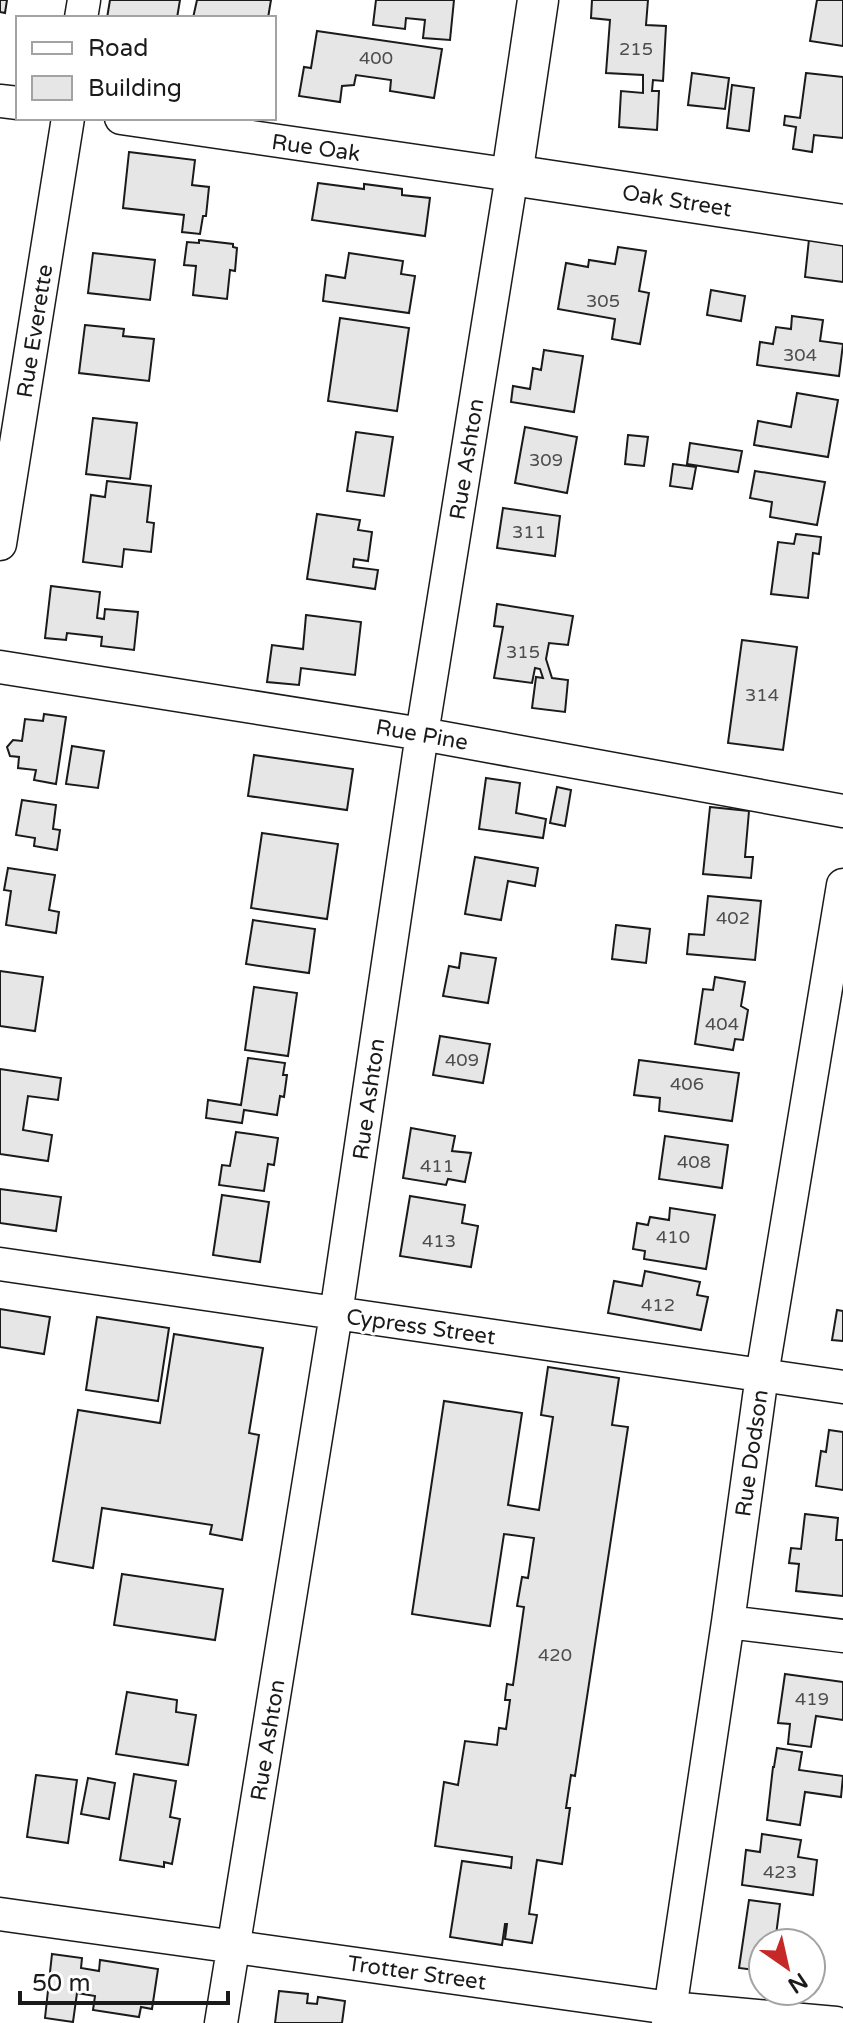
<svg xmlns="http://www.w3.org/2000/svg" width="843" height="2023" font-family="'Varela Round',sans-serif">
<style>
.building{fill:#e6e6e6;stroke:#1a1a1a;stroke-width:2}
.lines{fill:none;stroke-linecap:round;stroke-linejoin:round}
.minor-casing{stroke:#1a1a1a;stroke-width:35}
.major-casing{stroke:#1a1a1a;stroke-width:43}
.minor{stroke:#fff;stroke-width:32}
.major{stroke:#fff;stroke-width:40}
.labels{text-anchor:middle;stroke-width:6;stroke-linejoin:round;paint-order:stroke}
.number-label{font-size:18px;fill:#4d4d4d}
.street-label{font-size:22px;fill:#1a1a1a;stroke:#fff}
</style>
<rect width="100%" height="100%" fill="#fff"/>
<path class="building" d="M0 0H7L5 13 0 12Z
M110 0H180L177 18H107Z
M197 0H271L268 18H193Z
M376 0H454L450 40 423 38 425 20 406 18 405 29 373 25Z
M592 0H648L646 25 666 26 663 81 653 80 652 91H659L657 130 619 127 621 91 643 93V75L606 73 610 20 591 18Z
M817 0H843V46L810 41Z
M317 31 442 49 434 98 390 91 391 80 356 75 354 85 342 86 340 102 299 96 304 67 311 68Z
M692 73 729 78 725 109 688 105Z
M806 73 843 77V138L814 135 812 152 793 149 796 127 784 125 785 116 800 118Z
M732 85 754 88 749 131 727 128Z
M129 152 195 160 192 185 209 187 206 216H203L200 234 182 232 184 215 123 208Z
M318 183 364 189V184L402 189V195L430 198 425 236 312 220Z
M809 239 843 243V282L805 277Z
M199 240 233 244V247L237 248 235 271 230 270 227 299 193 295 196 266 184 265 187 242 199 243Z
M618 247 646 251 639 291 649 293 640 344 612 339 615 319 558 309 566 263 588 267 589 260 615 264Z
M93 253 155 260 150 300 88 293Z
M349 253 403 261 401 274 415 276 409 313 323 301 326 275 345 278Z
M711 290 745 296 741 321 707 315Z
M792 316 823 320 820 341 843 344 839 376 757 365 760 342 773 344 776 327 791 329Z
M340 318 409 328 397 411 328 401Z
M85 325 124 329 123 336 154 339 149 381 79 373Z
M544 350 583 356 574 412 511 402 513 386 530 389 533 368 541 370Z
M797 393 838 400 828 457 754 445 758 421 791 427Z
M93 418 137 423 130 479 86 474Z
M525 427 577 437 567 493 515 483Z
M356 432 393 437 384 496 347 491Z
M628 435 648 437 644 466 625 464Z
M690 443 742 451 738 472 687 464Z
M673 464 696 467 692 489 670 486Z
M755 471 825 482 817 525 770 517 772 502 750 498Z
M107 481 151 486 147 522 154 523 151 552 124 549 122 567 83 562 91 495 105 497Z
M503 508 560 516 555 556 497 548Z
M317 514 360 520 358 530 372 532 368 561 354 559 353 567 378 570 375 589 307 579Z
M796 534 821 537 819 554 813 553 808 598 771 594 778 542 794 544Z
M51 586 100 592 97 618 104 619 105 609 138 612 134 650 101 646 102 637 67 633 66 640 45 638Z
M497 604 573 616 568 645 549 643 546 659 552 678 568 680 565 712 532 708 536 677 543 678 540 669 535 668 532 683 494 678 503 627 494 626Z
M306 615 361 622 355 675 301 668 299 685 267 682 272 645 303 649Z
M742 640 797 647 783 750 728 743Z
M44 714 66 717 56 784 34 780 36 770 18 768 19 757 10 756 7 747 13 740 22 741 25 719 43 721Z
M72 746 104 751 98 788 66 784Z
M254 755 353 769 347 810 248 796Z
M486 778 520 783 516 813 546 819 543 838 479 829Z
M557 787 571 790 565 826 550 823Z
M22 800 56 805 53 829 60 830 57 850 34 846 35 838 16 835Z
M710 807 749 811 745 857H753L751 878 703 874Z
M262 833 338 844 327 919 251 908Z
M475 857 538 868 535 886 508 881 501 920 465 914Z
M8 868 55 875 49 910 59 912 56 933 6 925 11 891 4 890Z
M708 896 761 901 755 960 687 954 689 934 704 935Z
M253 920 315 929 309 973 246 964Z
M616 925 650 929 646 963 612 959Z
M461 953 496 958 488 1003 443 996 449 966 459 968Z
M0 971 43 977 35 1031 0 1026Z
M715 977 745 982 741 1006 748 1010 743 1040 735 1039 733 1050 695 1044 703 989 713 990Z
M254 987 297 993 288 1056 245 1050Z
M440 1036 490 1044 483 1083 433 1075Z
M248 1058 285 1063 283 1075H287L284 1097 280 1096 277 1115 244 1110 242 1123 206 1118 208 1100 241 1105Z
M639 1060 739 1073 732 1121 659 1111 660 1098 634 1095Z
M0 1069 61 1078 58 1100 28 1096 23 1130 52 1135 48 1161 0 1154Z
M411 1128 455 1136 452 1151 471 1153 465 1182 448 1179 446 1185 403 1178Z
M236 1132 278 1138 274 1165 268 1164 264 1191 219 1185 222 1165 230 1166Z
M665 1136 728 1145 722 1188 659 1179Z
M0 1189 61 1197 56 1231 0 1223Z
M222 1195 269 1202 260 1262 213 1255Z
M410 1196 465 1205 462 1223 478 1226 471 1267 400 1256Z
M670 1208 715 1215 706 1269 644 1259 645 1251 633 1249 637 1223 648 1225 650 1217 669 1220Z
M645 1271 700 1282 697 1295 708 1297 701 1330 608 1313 614 1281 642 1286Z
M0 1309 50 1317 44 1354 0 1347Z
M837 1310 843 1311V1341L832 1340Z
M97 1317 169 1328 158 1401 86 1390Z
M174 1334 263 1348 249 1433 259 1435 242 1540 210 1534 212 1525 102 1508 93 1568 53 1561 78 1410 160 1423Z
M548 1367 619 1378 612 1425 628 1427 575 1776 571 1775 566 1808H570L562 1864 537 1860 529 1914 537 1915 532 1943 505 1939 507 1924H505L502 1945 450 1937 462 1861 511 1868 512 1857 435 1846 444 1782 458 1785 465 1741 497 1745 499 1728 506 1729 510 1700H505L507 1684 513 1685 524 1607 517 1606 522 1577 528 1578 534 1538 504 1534 490 1626 412 1614 444 1401 522 1413 508 1505 539 1510 553 1417 541 1415Z
M829 1430 843 1432V1490L816 1486 821 1451 826 1452Z
M805 1514 838 1518 836 1540H843V1596L796 1591 799 1564 789 1563 791 1548 801 1549Z
M122 1574 223 1589 215 1640 114 1625Z
M785 1674 843 1682V1720L816 1716 811 1747 788 1744 790 1724 778 1723Z
M127 1692 177 1700 176 1712 196 1715 188 1765 116 1754Z
M777 1748 802 1752 799 1770 843 1776 841 1797 805 1792 800 1825 767 1820 773 1767H774Z
M134 1774 176 1781 170 1817 180 1819 172 1864 164 1862V1867L120 1860Z
M36 1775 77 1780 68 1843 27 1837Z
M88 1778 115 1783 109 1819 81 1814Z
M762 1834 801 1840 798 1857 817 1860 813 1895 742 1885 746 1850 760 1852Z
M749 1900 780 1904 775 1943H763V1971L739 1968Z
M52 1954 82 1958 81 1968 99 1971 100 1960 158 1969 152 2009 141 2007 139 2017 93 2010 95 1996 77 1993 73 2022 45 2018Z
M279 1991 308 1994 307 2003 317 2004 318 1997 345 2001 342 2023H275Z"/>
<g class="lines">
<defs>
<path id="minor" d="M81 18 84 0
M0 101 18 103
M121 118 512 175 422 734 336 1314 221 2023
M0 544 68 118
M0 667 422 734 843 811
M0 1264 843 1387
M728 1622 843 1636
M0 1914 670 2008 836 2023
M668 2023 728 1622 762 1375 843 885"/>
<path id="major" d="M538 0 512 175 843 225"/>
</defs>
<use href="#minor" class="minor-casing"/>
<use href="#major" class="major-casing"/>
<use href="#minor" class="minor"/>
<use href="#major" class="major"/>
</g>
<g class="labels">
<g class="number-label">
<text x="636" y="55">215</text>
<text x="376" y="64">400</text>
<text x="603" y="307">305</text>
<text x="800" y="361">304</text>
<text x="546" y="466">309</text>
<text x="529" y="538">311</text>
<text x="523" y="658">315</text>
<text x="762" y="701">314</text>
<text x="733" y="924">402</text>
<text x="722" y="1030">404</text>
<text x="462" y="1066">409</text>
<text x="687" y="1090">406</text>
<text x="694" y="1168">408</text>
<text x="437" y="1172">411</text>
<text x="673" y="1243">410</text>
<text x="439" y="1247">413</text>
<text x="658" y="1311">412</text>
<text x="555" y="1661">420</text>
<text x="812" y="1705">419</text>
<text x="780" y="1878">423</text>
</g>
<g class="street-label">
<text transform="translate(316 147) rotate(8)" y="8">Rue Oak</text>
<text transform="translate(677 200) rotate(9)" y="8">Oak Street</text>
<text transform="translate(34 331) rotate(-81)" y="8">Rue Everette</text>
<text transform="translate(466 459) rotate(-81)" y="8">Rue Ashton</text>
<text transform="translate(422 734) rotate(10)" y="8">Rue Pine</text>
<text transform="translate(368 1099) rotate(-82)" y="8">Rue Ashton</text>
<text transform="translate(421 1326) rotate(8)" y="8">Cypress Street</text>
<text transform="translate(751 1453) rotate(-82)" y="8">Rue Dodson</text>
<text transform="translate(267 1740) rotate(-81)" y="8">Rue Ashton</text>
<text transform="translate(417 1972) rotate(8)" y="8">Trotter Street</text>
</g>
</g>
<rect x="16" y="16" width="260" height="104" fill="#ffffff" stroke="#a3a3a3" stroke-width="2"/>
<rect x="32" y="42" width="40" height="12" fill="#ffffff" stroke="#a3a3a3" stroke-width="2"/>
<text x="88" y="56" font-size="24" fill="#1a1a1a">Road</text>
<rect x="32" y="76" width="40" height="24" fill="#e6e6e6" stroke="#a3a3a3" stroke-width="2"/>
<text x="88" y="96" font-size="24" fill="#1a1a1a">Building</text>
<g transform="translate(787 1967) rotate(146)"><circle r="38" fill="#ffffff" stroke="#a3a3a3" stroke-width="2"/>
<path d="M0-6L14 30L0 20L-14 30Z" fill="#c62828"/>
<text y="-12" font-size="22" font-weight="bold" text-anchor="middle" fill="#1a1a1a">N</text>
</g>
<path d="M20 1991v12h208v-12" fill="none" stroke="#1a1a1a" stroke-width="4"/>
<text x="32" y="1991" font-size="24" fill="#1a1a1a" stroke="#ffffff" stroke-width="6" paint-order="stroke">50 m</text>
</svg>
